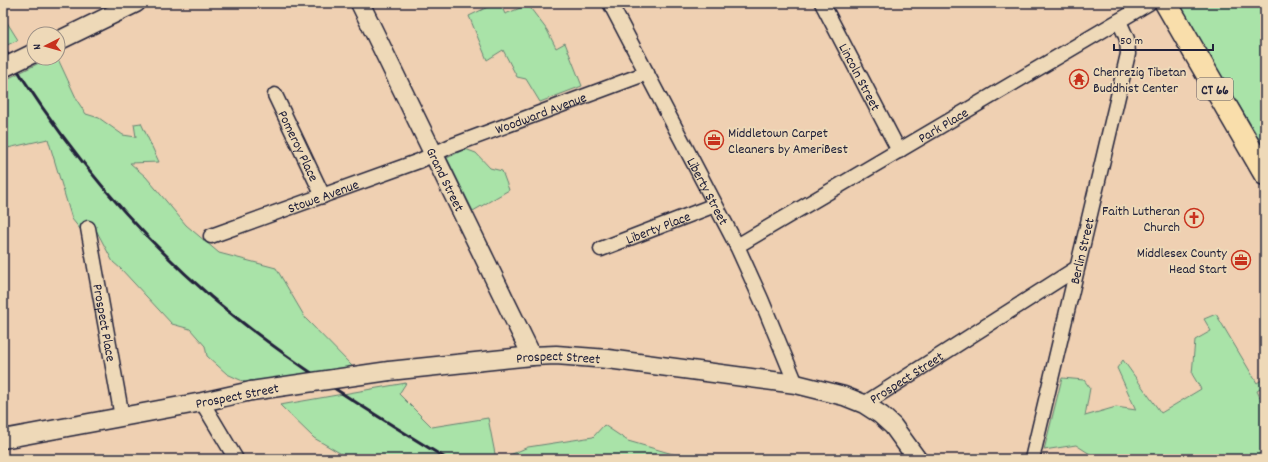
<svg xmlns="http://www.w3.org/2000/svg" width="1268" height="462" font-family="Dekko,sans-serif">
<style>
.green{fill:#a9e3a8;stroke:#668272}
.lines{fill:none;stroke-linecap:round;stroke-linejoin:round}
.minor-casing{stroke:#22223b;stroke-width:17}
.tertiary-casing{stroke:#22223b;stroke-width:21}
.trunk-casing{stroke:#22223b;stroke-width:25}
.minor{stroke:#eed9b8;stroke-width:14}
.tertiary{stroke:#eed9b8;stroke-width:18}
.trunk{stroke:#f9deab;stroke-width:22}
.rail{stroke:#22223b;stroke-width:3}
.tertiary-bridge-casing{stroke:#22223b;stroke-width:21;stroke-linecap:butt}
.tertiary-bridge{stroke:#eed9b8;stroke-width:18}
.labels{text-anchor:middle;stroke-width:4;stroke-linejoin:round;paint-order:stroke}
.shield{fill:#eed9b8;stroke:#5f5960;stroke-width:1}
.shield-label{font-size:13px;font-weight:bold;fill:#22223b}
.poi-label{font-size:14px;fill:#22223b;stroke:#eed9b8;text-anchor:start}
.street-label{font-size:14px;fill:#22223b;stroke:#eed9b8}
</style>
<rect width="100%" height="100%" fill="#efd0b2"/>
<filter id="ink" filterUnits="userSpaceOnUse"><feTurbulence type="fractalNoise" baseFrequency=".025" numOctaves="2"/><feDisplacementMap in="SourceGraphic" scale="8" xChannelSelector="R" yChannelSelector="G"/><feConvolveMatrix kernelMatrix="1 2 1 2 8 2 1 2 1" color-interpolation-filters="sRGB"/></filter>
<g filter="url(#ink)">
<path class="green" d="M496 3H500L505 14 528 5 547 30 556 48 565 43 582 86 540 102 526 79 517 77 503 50 487 60 469 16Z
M1180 3H1259L1265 12V148L1219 72 1181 6Z
M3 16 18 40 3 47Z
M49 58 58 59 78 102 86 114 99 118 123 135 136 137 134 124 141 123 159 162 130 163 146 177 186 225 219 253 276 268 306 319 353 367 247 383 227 374 207 356 205 346 190 329 172 324 121 269 113 262 95 228 80 229 72 219 48 139 3 149V81Z
M465 149 476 153 490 168 502 171 509 190 473 211 447 158Z
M1216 314 1257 383 1265 378V386L1257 391 1265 408V459H1095L1090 454 1076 445 1044 450 1062 378 1084 380 1090 388 1085 416 1116 407 1136 410 1117 368 1123 360 1161 413 1201 389 1192 374 1195 340 1211 331 1204 319Z
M406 383 399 394 432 427 488 418 496 459H350L314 438 280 405Z
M604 425 628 441 690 459H501L528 447 593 437Z"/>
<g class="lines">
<defs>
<g id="minor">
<path id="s1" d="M610 3 737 246 761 299 796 384"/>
<path id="s2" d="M822 3 899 151"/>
<path id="s3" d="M275 95 323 196"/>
<path id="s4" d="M88 228 122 417"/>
<path id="s5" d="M211 236 419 161 451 146 647 73"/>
<path id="s6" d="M737 246 1149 3"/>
<path id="s7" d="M601 249 715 205"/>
<path d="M202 402 236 459"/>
<path id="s8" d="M864 404 1077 268"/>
<path id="s9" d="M1032 459 1128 54 1127 39 1119 21"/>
</g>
<g id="tertiary">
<path id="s10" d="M360 3 532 356"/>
<path d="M58 41 136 3"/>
<path id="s11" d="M389 371 532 356 556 355 608 359 796 384 844 396 864 404 881 415 893 426 917 459"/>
<path d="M3 439 202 402 251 391"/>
</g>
<path id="trunk" d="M1166 3 1265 174"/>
</defs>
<use href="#minor" class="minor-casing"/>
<use href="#tertiary" class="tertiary-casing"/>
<use href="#trunk" class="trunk-casing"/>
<use href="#minor" class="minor"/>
<use href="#tertiary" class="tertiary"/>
<use href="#trunk" class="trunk"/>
<path class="rail" d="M3 47C59 139 129 226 211 297 284 359 365 409 447 459"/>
<defs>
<path id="tertiary-bridge" d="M3 68 34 53
M251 391 389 371"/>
</defs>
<use href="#tertiary-bridge" class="tertiary-bridge-casing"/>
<use href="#tertiary-bridge" class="tertiary-bridge"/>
</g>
</g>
<defs>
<symbol id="temple-ring" viewBox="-11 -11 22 22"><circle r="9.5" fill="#eed9b8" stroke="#c8321e" stroke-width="1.5"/><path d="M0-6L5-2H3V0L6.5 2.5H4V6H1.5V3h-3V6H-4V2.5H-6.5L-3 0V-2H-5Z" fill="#c8321e"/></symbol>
<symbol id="office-ring" viewBox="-11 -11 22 22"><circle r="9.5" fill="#eed9b8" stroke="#c8321e" stroke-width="1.5"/><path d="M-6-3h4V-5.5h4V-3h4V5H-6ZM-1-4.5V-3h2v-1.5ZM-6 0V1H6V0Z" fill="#c8321e"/></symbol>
<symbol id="church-ring" viewBox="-11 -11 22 22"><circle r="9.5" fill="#eed9b8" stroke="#c8321e" stroke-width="1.5"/><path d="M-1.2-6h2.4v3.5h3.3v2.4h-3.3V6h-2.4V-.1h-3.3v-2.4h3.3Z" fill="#c8321e"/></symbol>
</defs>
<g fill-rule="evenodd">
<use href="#temple-ring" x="1068" y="68" width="22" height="22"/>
<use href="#office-ring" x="703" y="129" width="22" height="22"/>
<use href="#church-ring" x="1183" y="207" width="22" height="22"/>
<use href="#office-ring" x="1230" y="249" width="22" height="22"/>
</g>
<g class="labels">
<rect class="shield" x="1197" y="78" width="36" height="22" rx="3"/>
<g class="shield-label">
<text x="1215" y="94">CT 66</text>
</g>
<g class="poi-label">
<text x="1093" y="76">Chenrezig Tibetan<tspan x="1093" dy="16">Buddhist Center</tspan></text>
<text x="728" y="137">Middletown Carpet<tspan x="728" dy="16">Cleaners by AmeriBest</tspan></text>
<text x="1180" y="215" text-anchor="end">Faith Lutheran<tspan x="1180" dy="16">Church</tspan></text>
<text x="1227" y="257" text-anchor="end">Middlesex County<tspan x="1227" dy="16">Head Start</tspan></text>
</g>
<g class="street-label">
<text dy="5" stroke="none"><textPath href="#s2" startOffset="83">Lincoln Street</textPath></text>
<text dy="5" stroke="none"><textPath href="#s5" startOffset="352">Woodward Avenue</textPath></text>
<text dy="5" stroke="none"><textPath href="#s6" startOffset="239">Park Place</textPath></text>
<text dy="5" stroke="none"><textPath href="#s3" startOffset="56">Pomeroy Place</textPath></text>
<text dy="5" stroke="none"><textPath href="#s10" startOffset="196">Grand Street</textPath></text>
<text dy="5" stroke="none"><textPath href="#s1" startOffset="212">Liberty Street</textPath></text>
<text dy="5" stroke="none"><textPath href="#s5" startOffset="119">Stowe Avenue</textPath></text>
<text dy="5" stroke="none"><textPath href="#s7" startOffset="61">Liberty Place</textPath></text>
<text dy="5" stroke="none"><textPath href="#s9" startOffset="214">Berlin Street</textPath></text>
<text dy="5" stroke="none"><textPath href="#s4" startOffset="96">Prospect Place</textPath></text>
<text dy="5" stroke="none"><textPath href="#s11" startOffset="170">Prospect Street</textPath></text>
<text dy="5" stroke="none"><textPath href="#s8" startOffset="50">Prospect Street</textPath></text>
<text transform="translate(237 395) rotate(-11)" y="5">Prospect Street</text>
</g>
</g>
<rect width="1268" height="462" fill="none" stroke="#eed9b8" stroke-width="16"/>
<rect x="8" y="8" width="1252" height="446" fill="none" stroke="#22223b" stroke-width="1.5" filter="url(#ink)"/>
<g transform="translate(46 46) rotate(264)"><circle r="19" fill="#eed9b8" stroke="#9c9086"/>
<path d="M0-3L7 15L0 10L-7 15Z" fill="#c8321e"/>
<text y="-6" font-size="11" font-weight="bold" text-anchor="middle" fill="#22223b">N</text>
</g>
<path d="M1114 44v6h99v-6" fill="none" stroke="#22223b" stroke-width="2"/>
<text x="1120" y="44" font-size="12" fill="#22223b" stroke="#eed9b8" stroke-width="3" paint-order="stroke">50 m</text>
</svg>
